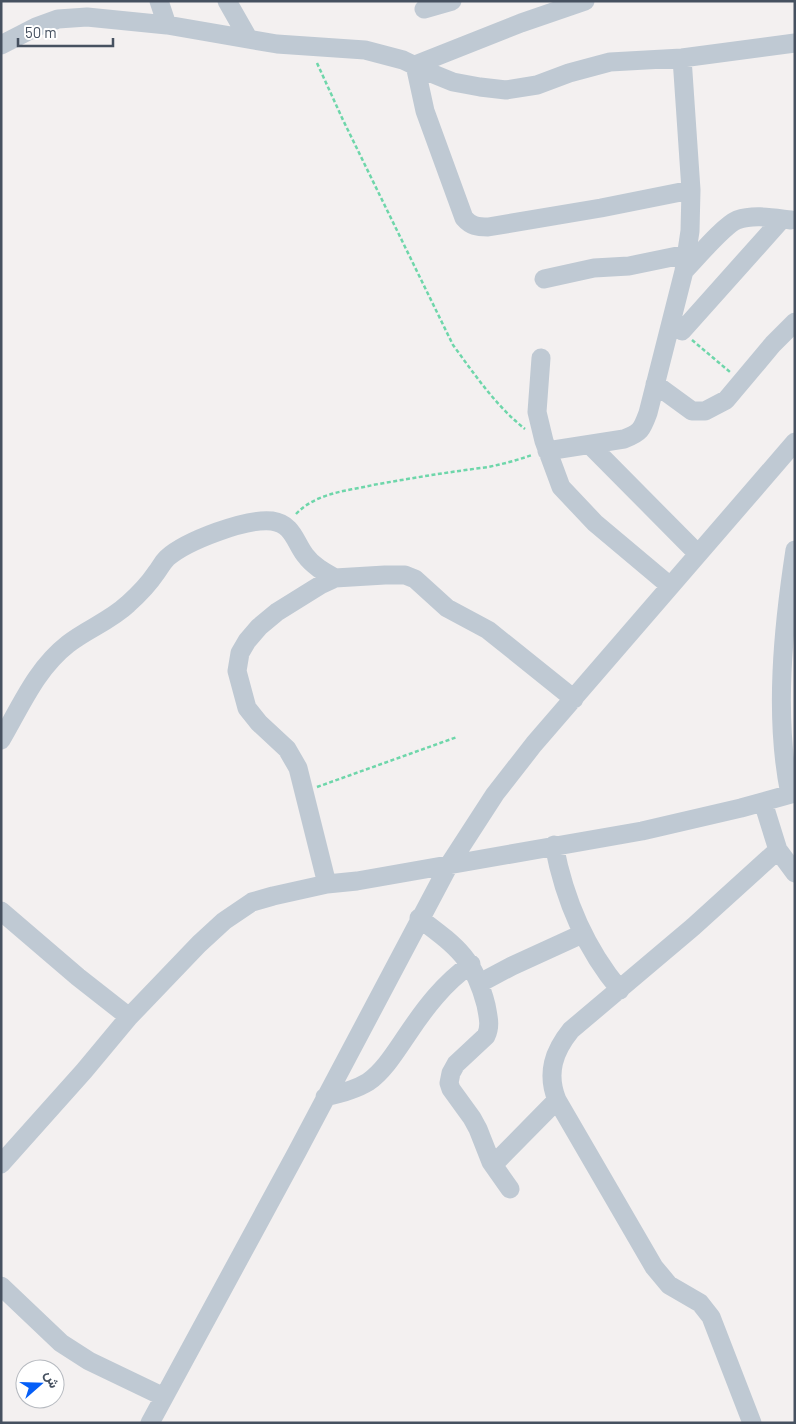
<svg xmlns="http://www.w3.org/2000/svg" width="796" height="1424" font-family="Barlow,Vazirmatn,sans-serif">
<style>
.lines{fill:none;stroke-linecap:round;stroke-linejoin:round}
.path{stroke:#6ed6aa;stroke-width:2.5;stroke-dasharray:4 2.5;stroke-linecap:butt}
.minor{stroke:#bfc9d3;stroke-width:19}
</style>
<rect width="100%" height="100%" fill="#f3f0f0"/>
<g class="lines">
<path class="path" d="M317 63 343 120 453 345C475 375 496 406 525 429
M692 340 730 372
M296 514C316 493 346 491 373 485 412 478 449 472 488 467 503 464 518 460 532 455
M317 787 457 737"/>
<path class="minor" d="M159 1 167 25
M227 1 248 38
M585 1 521 23 415 65 425 111 464 218C471 226 477 227 488 227L601 208 691 190
M424 9 452 1
M1 45 36 27 58 19 87 17 167 25 277 44 365 50 403 60 426 71 453 82 480 87 506 90 537 85 569 73 610 62 682 58 795 43
M684 271C696 259 723 226 737 220 754 214 774 218 791 220
M544 279 594 268 629 266 687 254
M682 331 782 219
M541 358 537 412 544 441 561 487 595 523 670 586
M655 384 692 411H705L726 400 773 344 795 322
M590 445 698 554
M547 451 624 439C641 433 642 429 648 413L684 271 690 231 691 190 682 58
M1 740C21 706 36 669 68 644 87 629 110 621 128 604 138 595 148 585 156 573 160 568 162 563 167 558 186 541 246 518 272 521 293 524 295 542 305 555 313 566 324 572 335 578
M790 794C774 717 783 628 795 550
M763 802 778 850 795 873
M554 845C564 898 585 948 620 990
M327 884 298 768 287 749 259 723 247 708 237 671 240 653 247 641 259 627 277 612 322 584 335 578 385 575H405L415 579 447 608 488 630 574 699
M1 911 78 977 129 1017
M419 918C456 946 474 958 486 1005 488 1016 491 1026 486 1036L456 1064 451 1073 449 1083 451 1089 472 1118 478 1129 491 1162 510 1189
M480 983 512 966 582 934
M325 1097C339 1094 355 1090 368 1082 384 1071 396 1051 407 1035 425 1008 444 983 471 964
M1 1164 84 1071 129 1017 199 944 224 921 252 902 273 896 327 884 357 881 642 831 741 808 795 793
M493 1165 557 1100
M1 1286 61 1343 89 1361 164 1397
M150 1423 297 1152 449 865 495 794 534 744 795 442
M752 1423 711 1317 700 1303 669 1285 654 1267 557 1100C546 1073 554 1051 571 1030L693 927 778 850"/>
</g>
<rect width="796" height="1424" fill="none" stroke="#465160" stroke-width="5"/>
<g transform="translate(40 1384) rotate(70)"><circle r="24" fill="#ffffff" stroke="#b5b9bf"/>
<path d="M0-4L9 19L0 12L-9 19Z" fill="#055ef7"/>
<text y="-8" font-size="14" font-weight="bold" text-anchor="middle" fill="#465160">ش</text>
</g>
<path d="M18 38v8h95v-8" fill="none" stroke="#465160" stroke-width="2.5"/>
<text x="25" y="38" font-size="15" fill="#465160" stroke="#ffffff" stroke-width="4" paint-order="stroke">50 m</text>
</svg>
